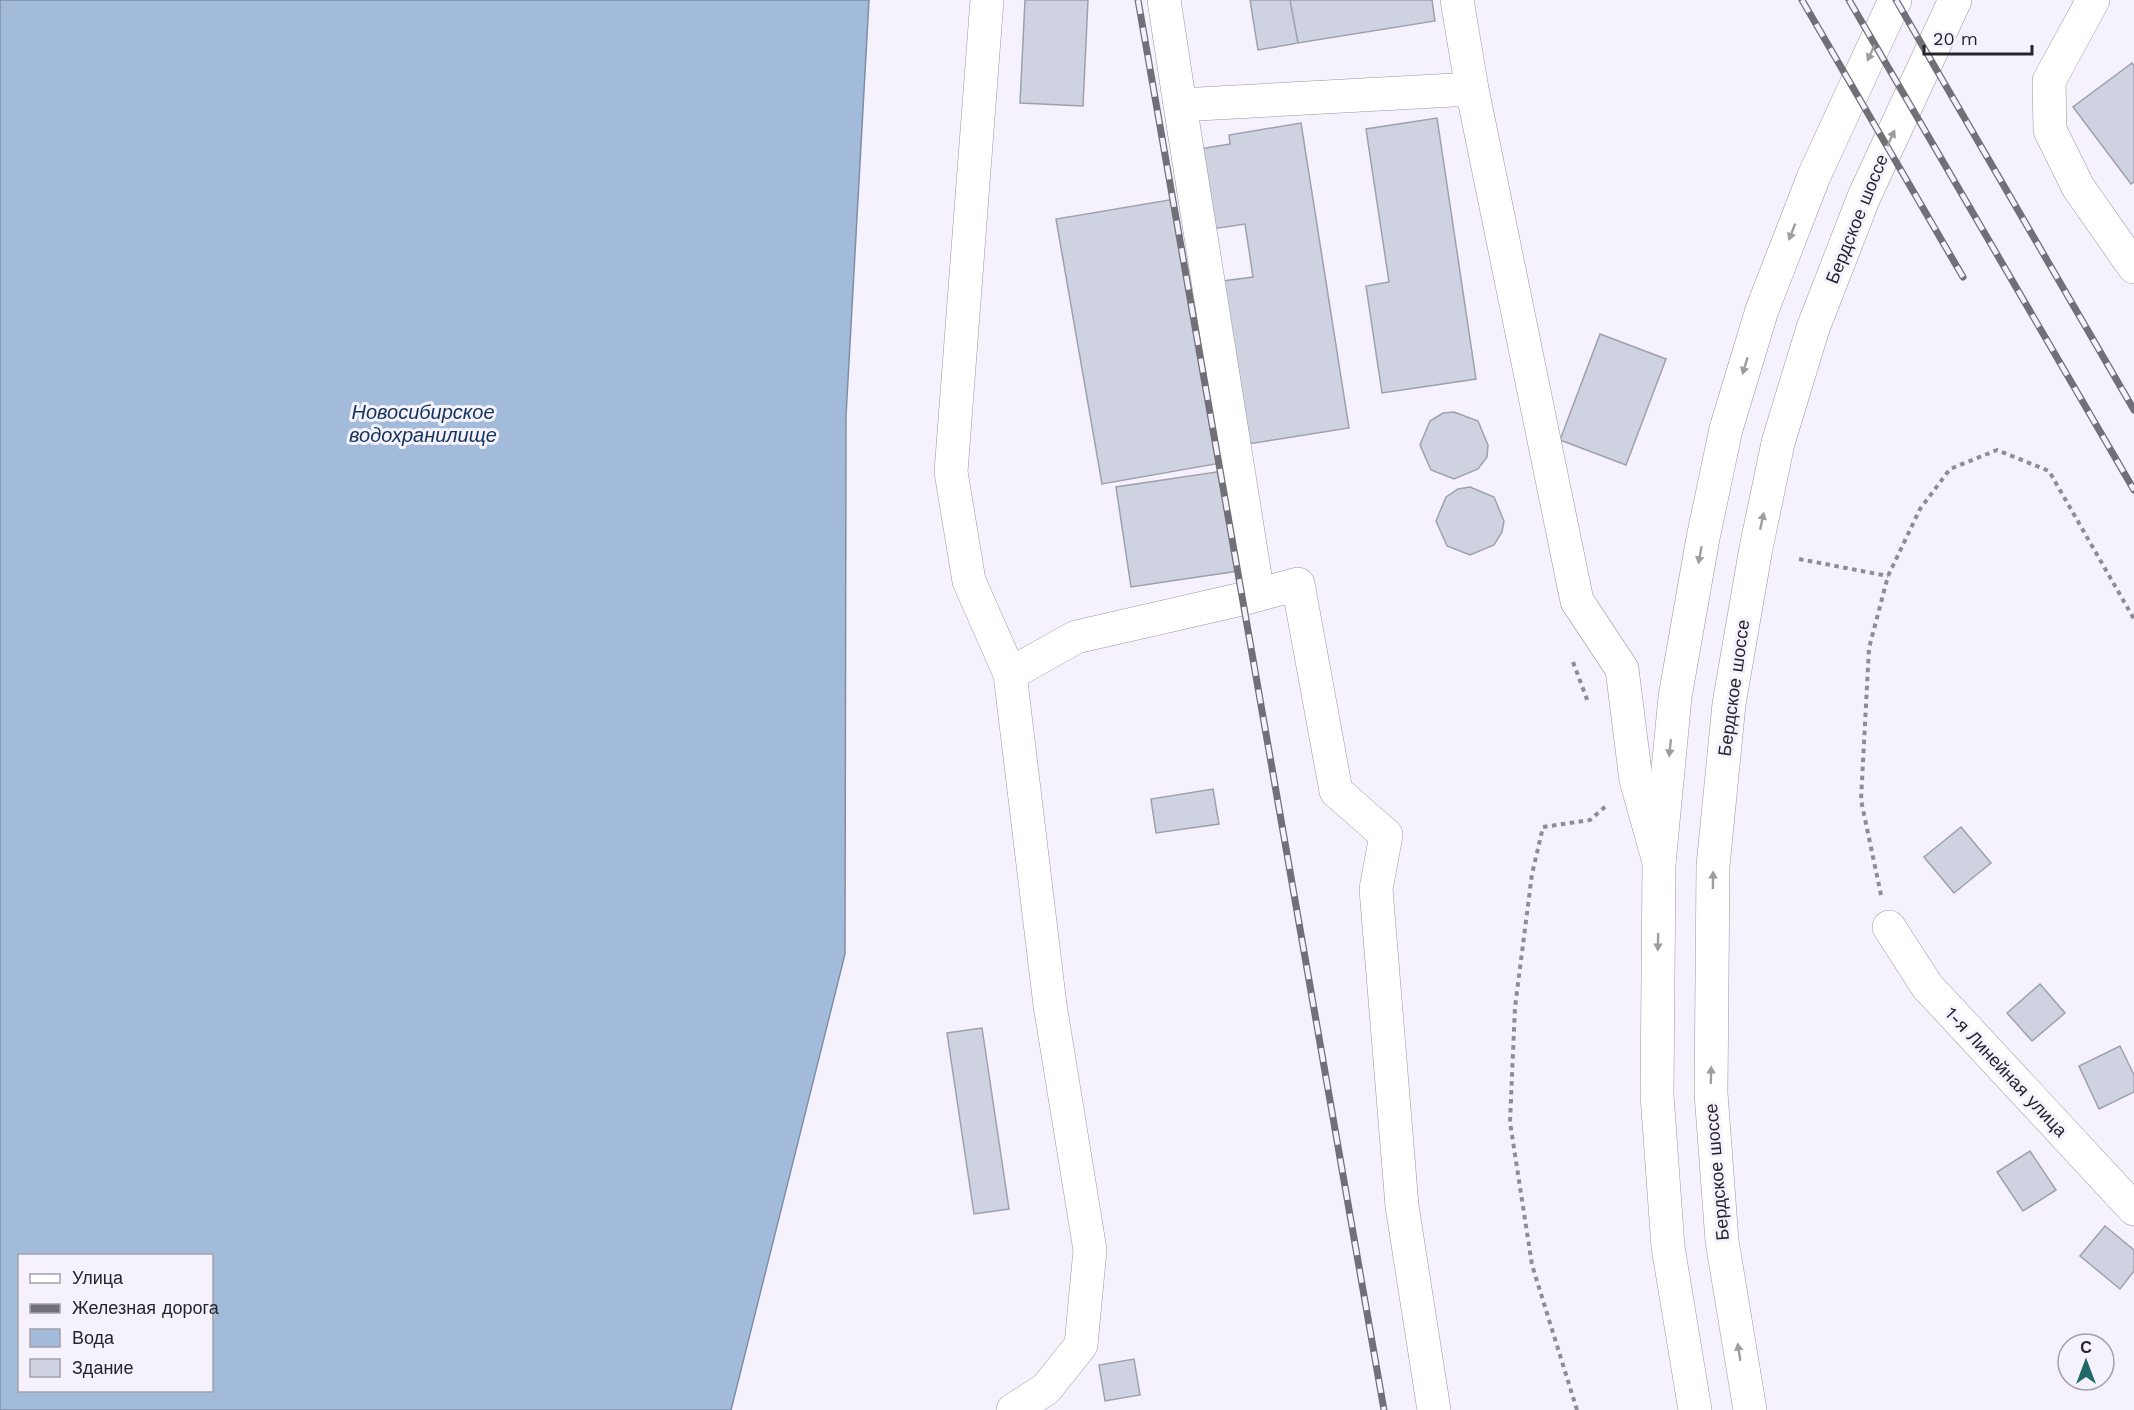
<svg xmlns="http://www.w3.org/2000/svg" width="2134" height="1410" font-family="'Work Sans',sans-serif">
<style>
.water{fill:#a3bbda;stroke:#7e8ea5;stroke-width:1.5;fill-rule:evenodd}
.building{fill:#cfd2e0;stroke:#9ea0ad;stroke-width:1.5}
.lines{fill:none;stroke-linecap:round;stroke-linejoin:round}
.minor-casing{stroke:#9a96a3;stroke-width:34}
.highway-casing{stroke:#9a96a3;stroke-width:34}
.path{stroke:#8f8c94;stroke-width:4;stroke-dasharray:4.5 4.5;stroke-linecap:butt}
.minor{stroke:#fff;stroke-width:33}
.highway{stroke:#fff;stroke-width:33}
.rail-casing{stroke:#727077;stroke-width:7}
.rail{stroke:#f5f2fd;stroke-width:4.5;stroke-dasharray:14;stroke-linecap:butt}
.oneway{fill:#9e9d9f}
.labels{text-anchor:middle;stroke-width:6;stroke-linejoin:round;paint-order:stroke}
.street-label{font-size:18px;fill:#27252a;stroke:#f5f2fd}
.water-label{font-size:20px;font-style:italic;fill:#12335b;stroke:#f5f2fd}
</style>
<rect width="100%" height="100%" fill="#f5f2fd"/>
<path class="water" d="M0 0H869L846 416 845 954 731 1410H0ZM20 1256H212V1390H20Z"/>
<path class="building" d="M1025 0H1088L1083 106 1020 103Z
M1250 0H1290L1298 43 1258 50Z
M1290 0H1432L1435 21 1298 43Z
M2132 63 2134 66V182L2131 184 2073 107Z
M1437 118 1476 379 1382 393 1366 286 1389 282 1366 129Z
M1301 123 1349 428 1248 444 1223 281 1253 277 1245 224 1205 230 1193 150 1230 144 1229 135Z
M1175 199 1221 463 1102 484 1056 219Z
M1600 334 1666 359 1626 465 1560 440Z
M1454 412 1478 421 1488 445 1487 457 1478 469 1454 479 1431 470 1420 445 1430 421 1443 413Z
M1223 471 1238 571 1131 587 1116 487Z
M1470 487 1494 497 1504 521 1502 532 1494 545 1470 555 1447 546 1436 521 1446 497 1458 489Z
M1213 789 1219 824 1156 833 1151 799Z
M1961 827 1991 863 1954 893 1924 857Z
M2040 984 2065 1013 2032 1041 2007 1013Z
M982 1028 1009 1209 974 1214 947 1033Z
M2120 1046 2134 1075V1092L2099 1109 2079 1066Z
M2030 1151 2056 1190 2023 1211 1997 1172Z
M2105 1226 2134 1250V1271L2120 1289 2080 1256Z
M1134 1359 1140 1395 1105 1401 1099 1365Z"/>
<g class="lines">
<defs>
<path id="minor" d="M987 0 951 472 969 581 1010 674
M1164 0 1180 105 1472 89
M1457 0 1472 89 1577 601 1622 669 1636 780 1659 862
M2093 0 2049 81 2050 130 2078 187 2134 267
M1180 105 1258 595
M1889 927 1927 986 2134 1209
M1013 1410 1046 1389 1081 1345 1090 1250 1050 1005 1010 674 1076 637 1242 599 1298 584 1336 791 1386 835 1376 889 1402 1206 1434 1410"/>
<path id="highway" d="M1695 1410 1668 1247 1657 1095 1659 864 1675 697 1703 538 1726 429 1762 310 1814 176 1895 0
M1750 1410 1722 1241 1711 1093 1713 866 1729 704 1756 548 1778 443 1813 328 1864 197 1955 0"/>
</defs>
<use href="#minor" class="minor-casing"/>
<use href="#highway" class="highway-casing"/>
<path class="path" d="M1799 559 1888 576
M1573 662 1588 702
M1881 895 1861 800 1869 648 1888 576 1920 509 1950 469 1997 450 2049 471 2134 619
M1577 1410 1532 1265 1510 1122 1515 1007 1532 874 1543 827 1590 820 1606 806"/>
<use href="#minor" class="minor"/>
<use href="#highway" class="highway"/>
<defs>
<path id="rail" d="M1138 0 1384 1410
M1802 0 1963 277
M1849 0 2134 490
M1896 0 2134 410"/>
</defs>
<use href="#rail" class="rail-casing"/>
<use href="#rail" class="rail"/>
</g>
<defs><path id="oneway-solid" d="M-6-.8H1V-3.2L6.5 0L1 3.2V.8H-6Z" transform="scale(1.5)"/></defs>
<g class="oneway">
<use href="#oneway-solid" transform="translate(1871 53) rotate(115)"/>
<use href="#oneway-solid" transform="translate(1891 138) rotate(-65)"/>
<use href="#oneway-solid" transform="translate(1792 232) rotate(111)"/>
<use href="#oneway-solid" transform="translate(1745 366) rotate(107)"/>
<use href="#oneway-solid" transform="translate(1762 521) rotate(-78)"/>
<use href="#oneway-solid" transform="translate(1700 555) rotate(100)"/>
<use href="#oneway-solid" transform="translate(1670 748) rotate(96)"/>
<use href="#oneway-solid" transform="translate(1713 880) rotate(-89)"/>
<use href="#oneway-solid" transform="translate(1658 942) rotate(91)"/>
<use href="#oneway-solid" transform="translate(1711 1075) rotate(-89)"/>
<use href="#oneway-solid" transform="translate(1739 1352) rotate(-99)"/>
</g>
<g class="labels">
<g class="street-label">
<text transform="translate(1857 219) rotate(-68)" y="6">Бердское шоссе</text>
<text transform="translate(1734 688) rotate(-82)" y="6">Бердское шоссе</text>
<text transform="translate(2006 1072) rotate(47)" y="6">1-я Линейная улица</text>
<text transform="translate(1717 1172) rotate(-95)" y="6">Бердское шоссе</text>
</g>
<g class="water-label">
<text x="423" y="419">Новосибирское<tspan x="423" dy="23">водохранилище</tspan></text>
</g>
</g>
<rect x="18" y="1254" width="195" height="138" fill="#f5f2fd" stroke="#a3a0a9" stroke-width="1.5"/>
<rect x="30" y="1274" width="30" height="9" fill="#ffffff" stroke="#a3a0a9" stroke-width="1.5"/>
<text x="72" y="1284" font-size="18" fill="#27252a">Улица</text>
<rect x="30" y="1304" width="30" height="9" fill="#727077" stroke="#a3a0a9" stroke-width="1.5"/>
<text x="72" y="1314" font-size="18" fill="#27252a">Железная дорога</text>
<rect x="30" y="1329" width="30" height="18" fill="#a3bbda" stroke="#a3a0a9" stroke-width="1.5"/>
<text x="72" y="1344" font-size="18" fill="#27252a">Вода</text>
<rect x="30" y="1359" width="30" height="18" fill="#cfd2e0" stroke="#a3a0a9" stroke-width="1.5"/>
<text x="72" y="1374" font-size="18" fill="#27252a">Здание</text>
<g transform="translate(2086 1362)"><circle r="28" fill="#f5f2fd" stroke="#a3a0a9" stroke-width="1.5"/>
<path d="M0-4.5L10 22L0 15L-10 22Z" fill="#1f6a66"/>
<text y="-9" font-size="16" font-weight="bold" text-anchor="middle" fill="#27252a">С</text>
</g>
<path d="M1924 45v9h108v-9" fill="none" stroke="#27252a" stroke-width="3"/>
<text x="1933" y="45" font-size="18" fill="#27252a" stroke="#f5f2fd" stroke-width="4.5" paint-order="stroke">20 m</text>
</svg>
